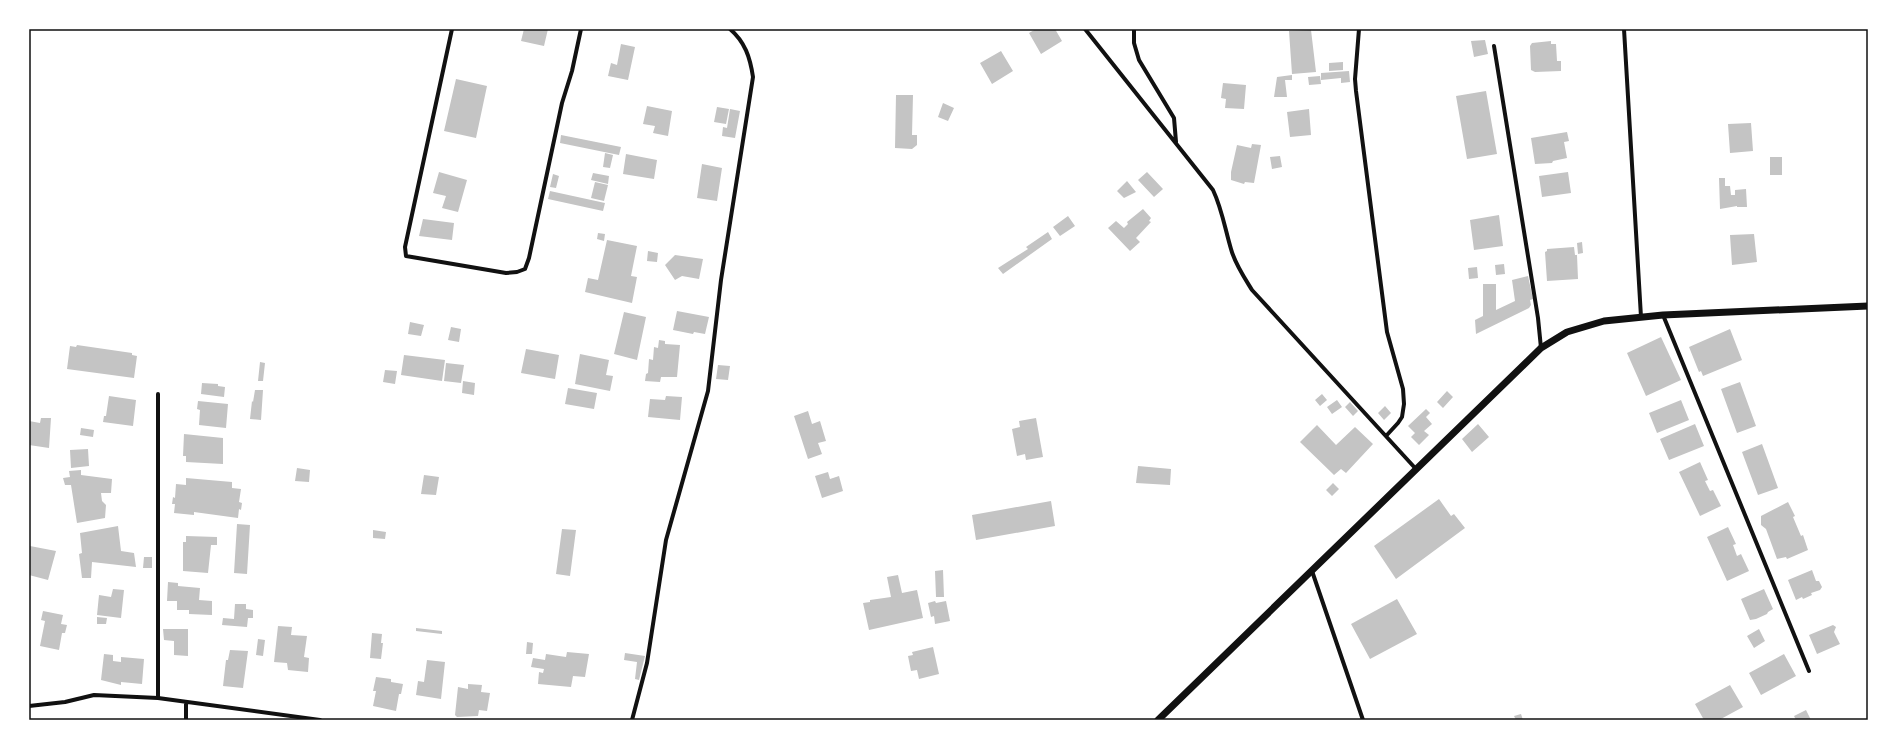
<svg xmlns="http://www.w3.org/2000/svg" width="1897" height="749" font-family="'Noto Sans',sans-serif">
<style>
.building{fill:#c4c4c4}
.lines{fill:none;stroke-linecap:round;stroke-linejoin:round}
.minor{stroke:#111;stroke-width:4}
.tertiary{stroke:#111;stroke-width:7}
.neatline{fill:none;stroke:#111;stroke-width:1.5}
</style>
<rect width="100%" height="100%" fill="#fff"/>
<path class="building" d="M524 29H548L544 46 521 41Z
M1036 29H1055L1062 41 1041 54 1029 33Z
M1311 30 1316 72 1292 74 1289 31Z
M1485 40 1488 54 1474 57 1471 41Z
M1551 41V44H1556L1557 61H1561V71L1535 72 1531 70 1530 46 1532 43Z
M621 44 635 47 628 80 608 76 611 63 617 65Z
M1001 51 1013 71 992 84 980 63Z
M1343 62V70L1329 71V63Z
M1349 71 1350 82 1341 83V78L1321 80V73Z
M1292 75V80H1285L1287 97H1274L1277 77Z
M1320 76 1321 84 1309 85 1308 77Z
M456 79 487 86 476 138 444 131Z
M1223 83 1246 85 1244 109 1225 108 1226 99 1221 98Z
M1486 91 1497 154 1467 159 1456 96Z
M896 95H913L912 135H917V145L912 149 895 148Z
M943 103 954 108 948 121 938 117Z
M647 106 672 111 668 136 653 133 655 126 643 124Z
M717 107 729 109 726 124 714 122Z
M730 109 740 111 735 138 722 136 723 127 727 128Z
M1309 109 1311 135 1290 137 1287 112Z
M1751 123 1753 151 1730 153 1728 124Z
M1567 132 1569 141 1564 142 1567 158 1553 161 1552 163 1535 164 1531 138Z
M561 135 621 147 619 155 560 143Z
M1252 144 1261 145 1254 183 1245 182 1244 184 1231 180V172L1237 145 1251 148Z
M605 153 613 155 610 168 603 167Z
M626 154 657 160 654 179 623 174Z
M1280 156 1282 167 1272 169 1270 157Z
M1770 157H1782V175H1770Z
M702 164 722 168 717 201 697 198Z
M439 172 467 180 458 212 442 208 446 196 433 193Z
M1147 172 1163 189 1154 197 1138 180Z
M1568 172 1571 193 1542 197 1539 176Z
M593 173 609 176 608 184 591 180Z
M553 174 559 176 556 188 550 187Z
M1719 178H1725V186H1730L1731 195H1735V190L1746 189 1747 207H1737V206L1720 209Z
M1127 181 1136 192 1124 198 1117 191Z
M595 182 608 185 604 201 591 198Z
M550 191 605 203 603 211 548 199Z
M1143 209 1151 218 1149 221 1151 222 1136 238 1140 242 1130 251 1108 228 1116 221 1124 228 1128 224 1127 222Z
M1499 215 1503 246 1474 250 1470 220Z
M1068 216 1075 226 1060 236 1053 227Z
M423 219 454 223 452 240 419 236Z
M1048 232 1052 239 1003 274 998 268 1028 249 1026 247Z
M598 233 605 234 604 241 597 239Z
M1754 234 1757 262 1732 265 1730 235Z
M607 240 637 246 631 276 637 277 632 303 585 292 588 278 598 280Z
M1582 242 1583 253 1578 254 1577 243Z
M1574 247 1575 255H1577L1578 279 1547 281 1545 252 1547 251V249Z
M648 251 658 253 657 262 647 261Z
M675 255 703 259 699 279 682 276 675 280 665 265Z
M1504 264 1505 274 1496 275 1495 265Z
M1477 267 1478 278 1469 279 1468 268Z
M1528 276 1533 299 1530 300 1531 305 1529 308 1476 334 1475 320 1483 316V284H1496V310L1515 301 1512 280Z
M677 311 709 317 705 334 694 332 693 334 673 330Z
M624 312 646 317 637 360 614 354Z
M410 322 424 325 421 336 408 334Z
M451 327 461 329 459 342 448 340Z
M1730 329 1742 360 1703 376 1701 371 1699 372 1689 347Z
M1661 337 1681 380 1646 396 1627 353Z
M659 340 665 341V344L680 345 677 377H661L660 382 645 381 646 374 648 373 649 359 653 360 654 347 658 348Z
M77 345 132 353V355L137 356 134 378 67 369 70 346 76 347Z
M526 349 559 355 555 379 521 373Z
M580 354 609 360 606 375 613 376 610 391 575 384Z
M404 355 445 360 442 381 401 375Z
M260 362 265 363 263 381H258Z
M446 363 464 365 461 383 444 381Z
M718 365 730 366 728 380 716 379Z
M385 370 397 371 395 384 383 382Z
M463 381 475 383 474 395 462 393Z
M1740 382 1756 426 1737 433 1721 389Z
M202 383 218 384V386L225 387 224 397 201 394Z
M568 388 597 393 594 409 565 404Z
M255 390H263L261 420 250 419 252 401 253 402Z
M1447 391 1453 397 1443 408 1437 402Z
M1322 394 1327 400 1320 406 1315 400Z
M109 396 136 400 133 426 103 422 104 416H106Z
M666 396 682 397 680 420 648 417 650 399 665 400Z
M1337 400 1342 407 1332 414 1327 407Z
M1681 400 1689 420 1657 433 1649 413Z
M198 401 228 404 226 428 199 425 200 410 197 409Z
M1350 402 1358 411 1353 416 1345 407Z
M1385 406 1391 413 1384 420 1378 413Z
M1426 409 1430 413 1426 417 1432 424 1424 431 1429 435 1419 445 1411 437 1415 433 1408 426Z
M808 411 812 424 820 421 826 441 818 443 822 454 808 459 794 416Z
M41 418H51L49 448 29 445V421L40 423Z
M1036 418 1043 457 1026 460 1025 454 1017 456 1012 429 1020 427 1019 421Z
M1478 424 1489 437 1472 452 1462 439Z
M1695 424 1704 446 1669 460 1660 439Z
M1317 425 1336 445 1355 427 1373 444 1346 473 1341 469 1334 475 1300 442Z
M81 428 94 430 93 437 80 435Z
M184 434 223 438V464L186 462V456H183Z
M1762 444 1778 488 1758 495 1742 452Z
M88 449 89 466 71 468 70 450Z
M1700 462 1708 480 1705 481 1710 491 1713 490 1721 506 1700 516 1679 472Z
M1138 466 1171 469 1170 485 1136 483Z
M297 468 310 470 309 482 295 481Z
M81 470V475L112 479 111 493H101L102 501 106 505 105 518 77 523 71 485H65L63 478 70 477 69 471Z
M828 472 830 479 839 476 843 491 822 498 815 476Z
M424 475 439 477 436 495 421 494Z
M186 478 232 482V488L241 489 239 502 242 503 241 510 239 509 238 518 194 512V515L174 513 175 504H172L173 497 175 498 176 484 186 485Z
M1333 483 1339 489 1332 496 1326 490Z
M1439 499 1451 516 1454 514 1465 528 1396 579 1374 546Z
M1051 501 1055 526 976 540 972 515Z
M1788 502 1795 516 1793 517 1801 536 1803 535 1808 550 1787 559 1786 557 1777 559 1766 529 1761 525V516Z
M237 524 250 525 247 574 234 573Z
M118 526 121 551 134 553 136 567 92 562 91 578H82L79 554 82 553 80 533Z
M1728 527 1736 544 1733 545 1737 556 1741 554 1749 571 1727 581 1707 537Z
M562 529 576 530 570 576 556 574Z
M373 530 386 532 385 539 373 538Z
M186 536 217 537V545H211L208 573 183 571V542H186Z
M30 546 56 551 48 580 29 575Z
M144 557H152V568H143Z
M943 570 944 597H936L935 571Z
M1812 570 1816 581H1819L1822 587 1820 590 1811 593 1812 595 1803 599 1802 597 1796 600 1788 580Z
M898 575 902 593 917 590 923 618 869 630 863 603 870 602V600L891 597 887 577Z
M168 582 178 583V586L200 588 199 600 212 601V615L189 614V610H177V601H167Z
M113 589 124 590 121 618 97 615 99 595 111 597Z
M1764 589 1773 609 1768 612 1767 614 1756 619 1750 620 1741 599Z
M1397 599 1417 634 1370 659 1351 624Z
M935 601 936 603 946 601 950 621 935 624 934 616 931 617 928 603Z
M235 604H246V609L253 610V618H248L247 627 222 625 223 618 234 619Z
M43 611 63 615 61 624 67 625 65 633H62L59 650 40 646 45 621 41 620Z
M97 617 107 618 106 624H97Z
M1833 625 1836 627 1834 632 1840 644 1817 654 1809 635Z
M278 626 292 627 291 635 307 636 304 657 309 658 308 672 288 670 287 663 274 662Z
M416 628 442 631V634L416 631Z
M163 629H188V656L174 655V641L164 640Z
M1759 629 1765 641 1754 648 1747 636Z
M372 633 382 634 381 643H383L381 659 370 658Z
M258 639 265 640 263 656 256 655Z
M527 642 533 643 532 654H526Z
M933 647 939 674 919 679 917 670 911 671 908 656 913 655 912 652Z
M230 650 248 651 243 688 223 686 226 660H228Z
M567 652 589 654 585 677 573 676 571 687 538 684 539 672 543 673 544 669 531 667 533 658 545 660 546 654 566 657Z
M625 653 645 656 639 680 635 679 637 662 624 660Z
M104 654 113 655V661L121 662V657L144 659 142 684 121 682V685L101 680Z
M1784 654 1796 676 1761 695 1749 673Z
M427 660 445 662 441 699 416 695 418 681 424 682Z
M376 677 391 679V682L403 684 401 694H399L396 711 373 706 376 691H373Z
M468 684 482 685 481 692 490 693 487 711 479 710 478 716 457 717 455 715 458 687 468 689Z
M1730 685 1743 707 1719 720H1704L1695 704Z
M1806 710 1811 720H1796L1794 716Z
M1521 714 1523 720H1516L1514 716Z"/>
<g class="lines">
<path class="minor" d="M452 29 405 247 406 256 506 273 517 272 525 269 529 258 562 103 572 71 581 29
M1085 29 1213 190C1222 209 1225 229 1231 249 1235 264 1244 277 1252 290L1416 469
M1134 29V43L1139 60 1174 118 1176 142
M1359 29 1355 79 1356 91 1387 332 1403 389 1404 404 1402 417 1398 423 1386 436
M1624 29 1641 317
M1494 46 1538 318 1541 348
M1663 315 1809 671
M1312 571 1363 720
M158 698V394
M29 706 65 702 94 695 158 698 320 720
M186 720V702
M632 720 647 663 666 540 708 391 721 280 753 77C750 57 745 42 730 29"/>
<path class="tertiary" d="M1158 720 1541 348 1567 332 1604 321 1663 315 1868 306"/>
</g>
<rect width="1897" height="749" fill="none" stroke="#ffffff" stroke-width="60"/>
<rect x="30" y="30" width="1837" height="689" class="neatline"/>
</svg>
